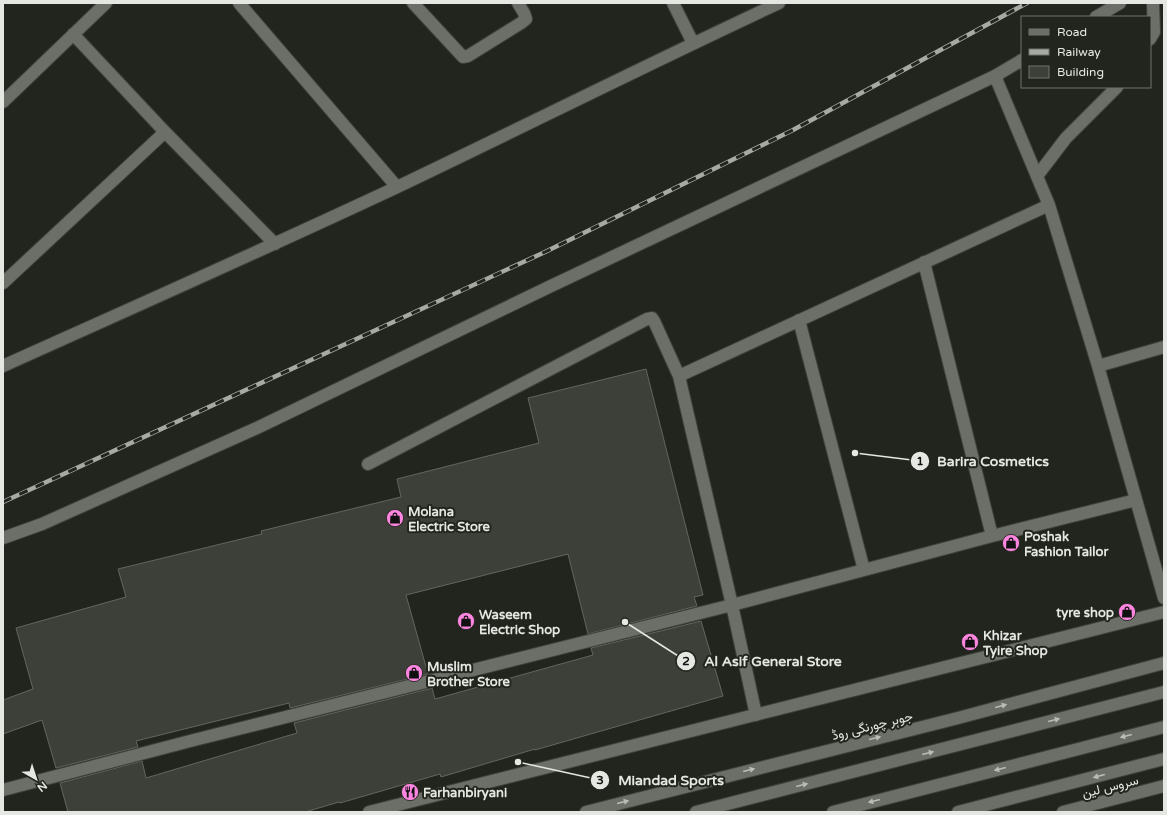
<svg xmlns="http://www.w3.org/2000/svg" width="1167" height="815" font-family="'Varela Round',Vazirmatn,sans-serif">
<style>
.building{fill:#3d4039;stroke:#62665e}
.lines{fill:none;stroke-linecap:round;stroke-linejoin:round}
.lane-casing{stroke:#3f423c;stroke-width:14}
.street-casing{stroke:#3f423c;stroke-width:14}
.secondary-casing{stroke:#3f423c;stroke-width:14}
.lane{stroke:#6b6f67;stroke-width:12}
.street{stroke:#6b6f67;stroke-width:12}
.secondary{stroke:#6b6f67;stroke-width:12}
.rail-casing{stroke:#a7a9a3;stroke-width:4.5}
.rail{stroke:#22251e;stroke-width:3;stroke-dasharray:9;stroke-linecap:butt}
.oneway{fill:#babdb7}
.labels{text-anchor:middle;stroke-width:4;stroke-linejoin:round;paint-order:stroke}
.poi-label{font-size:13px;font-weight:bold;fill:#e5e7e2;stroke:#22251e;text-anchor:start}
.street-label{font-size:13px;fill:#e5e7e2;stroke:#22251e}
.leader{fill:none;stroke:#e5e7e2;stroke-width:1.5}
.callout-dot{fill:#e5e7e2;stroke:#22251e;stroke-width:1.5}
.mark-label{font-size:12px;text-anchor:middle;font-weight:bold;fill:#111}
.callout-label{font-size:14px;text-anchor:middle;font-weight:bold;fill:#e5e7e2;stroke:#22251e;stroke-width:4;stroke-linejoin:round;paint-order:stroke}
</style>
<rect width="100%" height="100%" fill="#22251e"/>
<path class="building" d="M646 369 703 595 694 597 697 606 588 634 568 554 406 595 428 674 290 708 289 703 136 741 138 747 56 768 42 720 3 734V700L33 689 16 628 126 597 118 569 262 534 261 531 401 497 397 479 539 443 528 398Z
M701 621 723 696 535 750V749L441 777 440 774 340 803 339 802 305 812H68L60 783 142 761 146 778 297 733 294 723 432 688 435 699 593 655 591 648Z"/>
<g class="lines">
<defs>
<path id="lane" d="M1096 17 1120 3
M1150 39 1154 32 1153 3
M1037 176 1066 138 1117 87
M3 538 42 524 259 427 551 286 995 76 1022 60"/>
<path id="street" d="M239 3 397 187
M413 3 463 57 468 56 521 23 526 19 524 13 518 3
M673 3 693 43
M73 34 165 132 275 244
M995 76 1049 205 1098 366 1164 598
M3 102 106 3
M924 262 992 536
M3 283 165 132
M799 320 864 570
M3 366C134 307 265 249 395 188 523 127 650 63 779 3
M1098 366 1164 347
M679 376 1049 205
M368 464 647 319 652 318 654 321 679 376 732 605 756 715
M3 790 194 740 732 605 992 536 1136 500
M369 812 1164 612
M1063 812 1164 786"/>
<path id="secondary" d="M586 812 958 718 1164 663
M696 812 1164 692
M833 812 1164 727
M958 812 1164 759"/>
</defs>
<use href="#lane" class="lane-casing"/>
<use href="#street" class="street-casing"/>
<use href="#secondary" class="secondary-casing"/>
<use href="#lane" class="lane"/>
<use href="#street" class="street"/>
<use href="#secondary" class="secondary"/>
<defs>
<path id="rail" d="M3 502 545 252 793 130 1027 3"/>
</defs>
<use href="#rail" class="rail-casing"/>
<use href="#rail" class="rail"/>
</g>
<defs><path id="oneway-solid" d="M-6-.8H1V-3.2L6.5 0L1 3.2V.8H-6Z"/></defs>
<g class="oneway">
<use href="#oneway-solid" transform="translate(1001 706) rotate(-15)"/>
<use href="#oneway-solid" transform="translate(1054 720) rotate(-14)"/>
<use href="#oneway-solid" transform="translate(1126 736) rotate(166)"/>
<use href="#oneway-solid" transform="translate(875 738) rotate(-14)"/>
<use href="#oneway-solid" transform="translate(928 753) rotate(-14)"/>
<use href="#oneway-solid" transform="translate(1000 769) rotate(166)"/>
<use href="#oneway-solid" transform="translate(749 770) rotate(-14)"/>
<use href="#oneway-solid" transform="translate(1099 776) rotate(165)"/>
<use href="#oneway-solid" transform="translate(802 785) rotate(-14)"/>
<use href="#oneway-solid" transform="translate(874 801) rotate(166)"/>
<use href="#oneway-solid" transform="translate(623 802) rotate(-14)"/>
</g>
<defs>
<symbol id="shop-disc" viewBox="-11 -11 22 22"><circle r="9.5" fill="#fe86e0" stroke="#22251e"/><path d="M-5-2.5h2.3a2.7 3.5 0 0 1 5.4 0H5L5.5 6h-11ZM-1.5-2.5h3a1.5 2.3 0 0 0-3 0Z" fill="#111"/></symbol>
<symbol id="restaurant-disc" viewBox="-11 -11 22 22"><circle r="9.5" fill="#fe86e0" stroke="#22251e"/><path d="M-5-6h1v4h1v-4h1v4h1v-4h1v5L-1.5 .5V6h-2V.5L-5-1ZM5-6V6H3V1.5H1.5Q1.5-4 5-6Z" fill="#111"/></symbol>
</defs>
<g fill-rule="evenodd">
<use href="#shop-disc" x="385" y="508" width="20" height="20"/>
<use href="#shop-disc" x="1001" y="533" width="20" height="20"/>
<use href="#shop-disc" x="1117" y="602" width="20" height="20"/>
<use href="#shop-disc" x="456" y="611" width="20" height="20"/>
<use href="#shop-disc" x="960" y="632" width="20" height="20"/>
<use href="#shop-disc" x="404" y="663" width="20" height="20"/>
<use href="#restaurant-disc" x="400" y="782" width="20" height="20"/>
</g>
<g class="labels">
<g class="poi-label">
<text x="408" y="516">Molana<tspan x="408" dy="15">Electric Store</tspan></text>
<text x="1024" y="541">Poshak<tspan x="1024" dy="15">Fashion Tailor</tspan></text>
<text x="1114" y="617" text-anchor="end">tyre shop</text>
<text x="479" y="619">Waseem<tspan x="479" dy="15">Electric Shop</tspan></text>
<text x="983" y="640">Khizar<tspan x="983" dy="15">Tyire Shop</tspan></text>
<text x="427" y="671">Muslim<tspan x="427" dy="15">Brother Store</tspan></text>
<text x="423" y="797">Farhanbiryani</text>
</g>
<g class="street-label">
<text transform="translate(872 725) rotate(-14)" y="5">جوہر چورنگی روڈ</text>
<text transform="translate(1110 786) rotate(-14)" y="5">سروس لین</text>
</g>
</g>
<path class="leader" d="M855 453L920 461M625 622L686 661M518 762L600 780"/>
<g class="callout-dot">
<circle cx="855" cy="453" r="4"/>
<circle cx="625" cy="622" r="4"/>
<circle cx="518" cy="762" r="4"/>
<circle cx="920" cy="461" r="10"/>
<circle cx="686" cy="661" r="10"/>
<circle cx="600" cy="780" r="10"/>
</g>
<g class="mark-label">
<text x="920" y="465">1</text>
<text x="686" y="665">2</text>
<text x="600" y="784">3</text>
</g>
<g class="callout-label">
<text x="993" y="466">Barira Cosmetics</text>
<text x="773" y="666">Al Asif General Store</text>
<text x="671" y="785">Miandad Sports</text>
</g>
<rect width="1167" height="815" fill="none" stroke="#e5e7e2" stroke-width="8"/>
<rect x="1021" y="16" width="130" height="72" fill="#22251e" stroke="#70736c"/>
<rect x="1029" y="29" width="20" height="6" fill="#6b6f67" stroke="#70736c"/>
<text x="1057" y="36" font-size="12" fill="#e5e7e2">Road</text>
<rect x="1029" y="49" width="20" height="6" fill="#a7a9a3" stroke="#70736c"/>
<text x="1057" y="56" font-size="12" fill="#e5e7e2">Railway</text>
<rect x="1029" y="66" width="20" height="12" fill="#3d4039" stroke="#70736c"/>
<text x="1057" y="76" font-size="12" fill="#e5e7e2">Building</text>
<g transform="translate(36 779) rotate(141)" stroke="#22251e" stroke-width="3" paint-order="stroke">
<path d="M0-3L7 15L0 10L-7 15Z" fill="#e5e7e2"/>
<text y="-6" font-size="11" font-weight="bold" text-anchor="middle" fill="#e5e7e2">N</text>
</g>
</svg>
